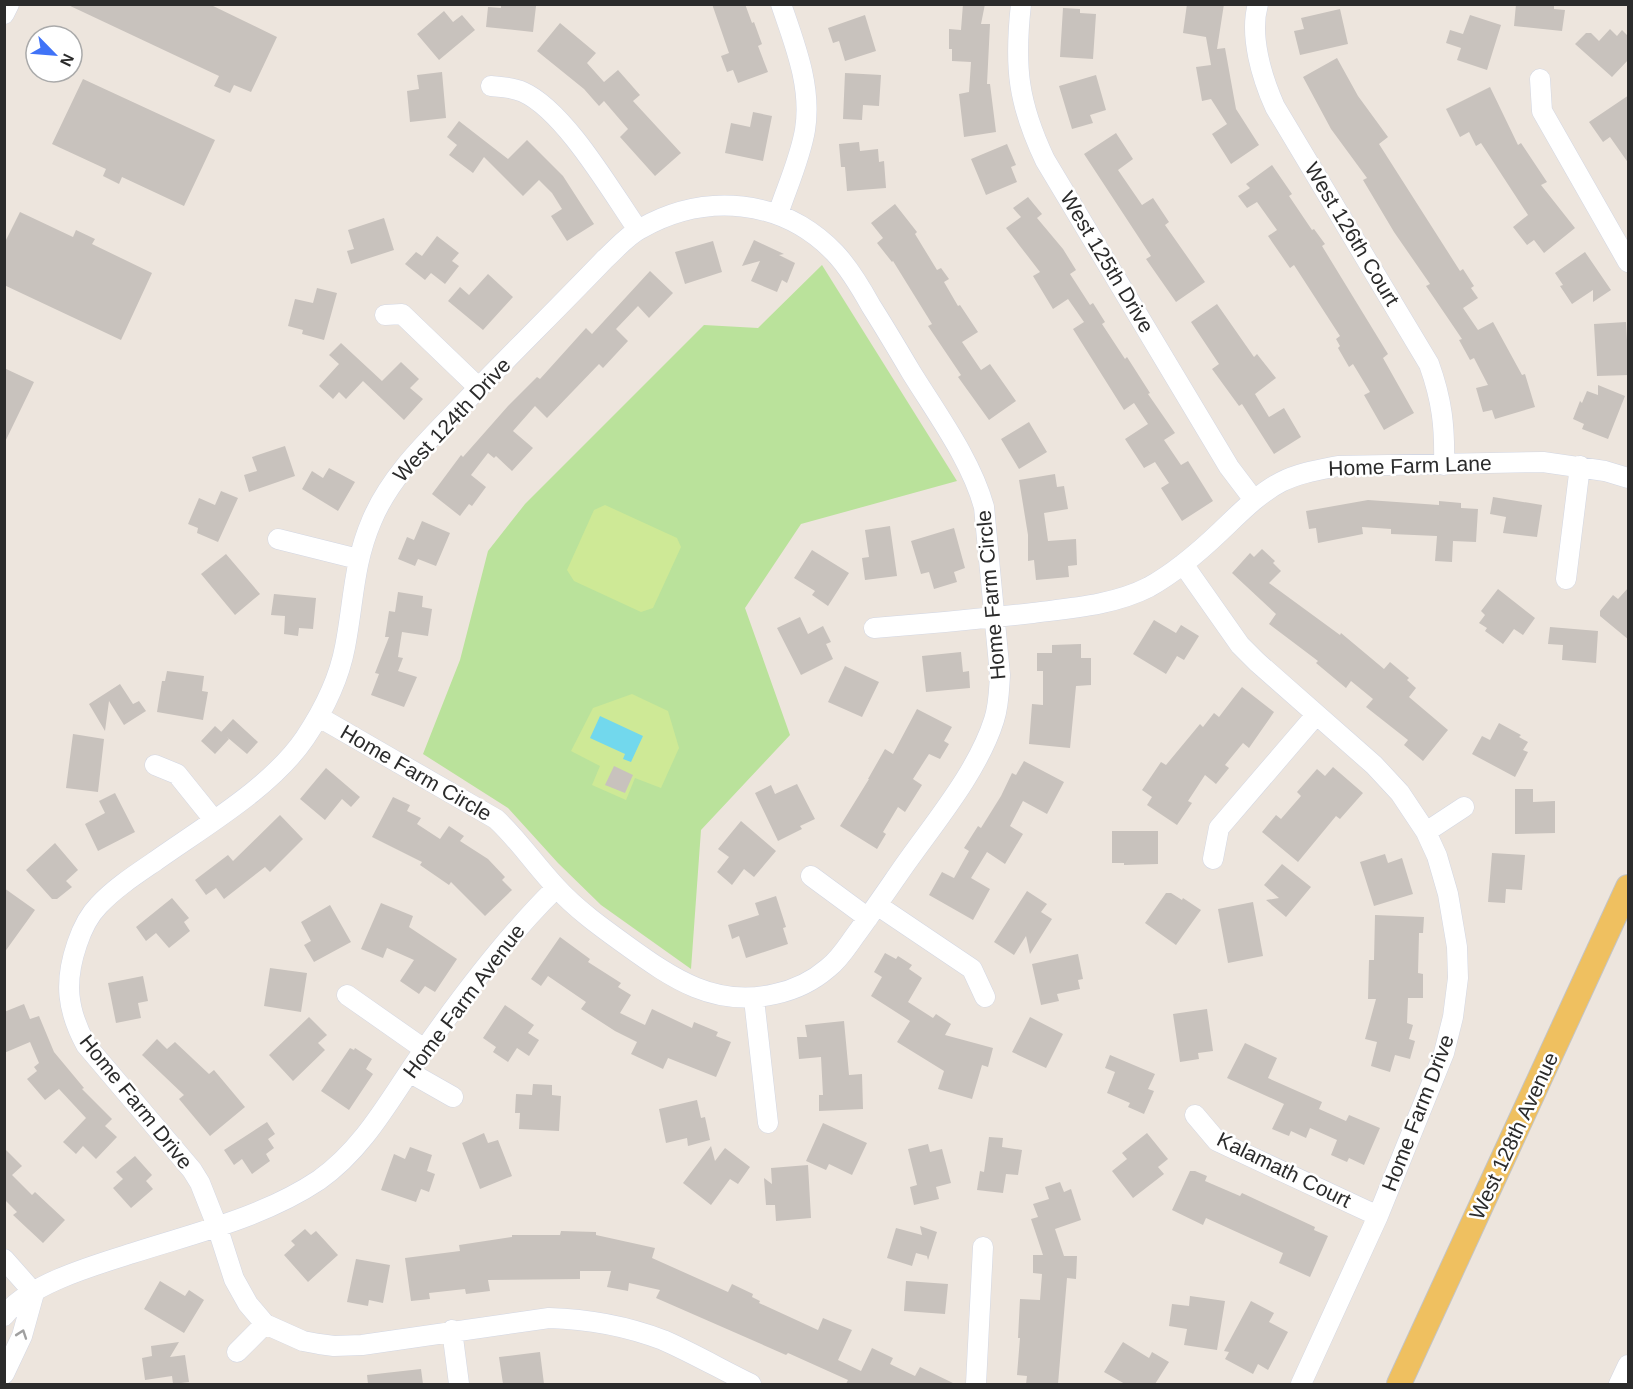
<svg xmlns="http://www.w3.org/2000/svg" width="1633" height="1389" font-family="Arial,sans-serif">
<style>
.green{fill:#bae29b}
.pitch{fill:#cee996}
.water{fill:#72d8ed}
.building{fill:#c8c2bd}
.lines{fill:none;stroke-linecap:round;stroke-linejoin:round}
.minor-casing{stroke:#d3d7e3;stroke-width:21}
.major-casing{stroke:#c4c4c4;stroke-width:26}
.minor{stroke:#fff;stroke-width:20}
.major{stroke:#efc060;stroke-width:24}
.oneway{stroke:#a0a0a0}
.labels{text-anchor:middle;stroke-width:5;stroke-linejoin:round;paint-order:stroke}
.street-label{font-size:21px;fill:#2b2b2b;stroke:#fff}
</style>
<rect width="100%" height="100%" fill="#ede5dd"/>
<path class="green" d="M822 265 957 481 801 524 745 608 790 735 701 830 691 969 601 905 558 863 508 808 423 754 460 660 488 551 525 504 704 325 758 328Z"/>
<path class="pitch" d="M605 505 677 538 681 547 653 608 641 612 574 581 567 570 594 510Z
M632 694 668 711 679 748 661 788 635 778 626 800 592 785 600 766 571 751 593 708Z"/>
<path class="water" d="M600 716 643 736 631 762 623 759 625 754 590 738Z"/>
<path class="building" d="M66 4H209L277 37 251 92 234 85 230 93 214 86 219 76Z
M501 4 536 6 533 32 486 27 488 7 501 8Z
M712 4H745L752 23 754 22 762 44 758 46 768 72 738 83 733 70 727 72 721 56 729 53Z
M963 4H985L981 24H990L987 84H990L996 132 964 137 959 94 969 92 971 62 952 61V49H949V29L961 30Z
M1187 4H1224L1217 49 1225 48 1236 109 1259 145 1231 164 1212 134 1227 124 1211 99 1202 101 1196 67 1211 65 1206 37 1183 33Z
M1516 4H1554V9L1565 10 1562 31 1514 26Z
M1063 8 1080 9V13L1096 14 1093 59 1060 57Z
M1340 9 1348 44 1300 55 1294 31 1304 29 1301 18Z
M444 11 453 22 462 15 475 30 439 60 417 34Z
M865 15 876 51 845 61 839 41 833 43 828 28Z
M1470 15 1501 25 1487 70 1457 60 1461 48 1446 43 1450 30 1463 34Z
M560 23 596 53 587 63 604 82 618 70 640 95 633 101 681 153 655 176 620 137 628 129 604 101 599 106 584 89 537 51Z
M1610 29 1617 36 1622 30 1629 37V59L1612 77 1575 44 1586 33H1591L1599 41Z
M1337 58 1358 96 1388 137 1379 144 1460 271 1463 269 1474 286 1471 288 1478 298 1463 308 1478 330 1493 322 1522 375 1525 374 1535 407 1495 419 1492 410 1483 412 1476 388 1488 385 1474 358 1470 360 1459 340 1462 339 1426 286 1430 284 1394 232 1363 180 1367 178 1331 129 1303 77Z
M442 72 446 118 410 122 407 91 419 89 417 75Z
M845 73 881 75 879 106 863 105 862 120 843 119Z
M1096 75 1106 110 1090 115 1093 123 1072 129 1059 86Z
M83 79 215 140 184 206 122 177 119 184 103 176 106 169 52 144Z
M1490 87 1518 145 1521 143 1547 182 1541 185 1575 228 1544 253 1534 240 1527 245 1513 227 1528 215 1481 143 1476 146 1469 132 1460 137 1446 109Z
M1629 95V164L1610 137 1603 142 1589 122Z
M753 112 772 116 763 161 725 153 731 123 750 127Z
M459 121 508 159 527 140 563 176 594 224 567 241 551 216 562 209 552 193 539 180 523 196 484 157 473 173 449 155 457 145 447 137Z
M1116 133 1133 159 1118 170 1142 205 1153 198 1169 222 1165 225 1205 282 1176 302 1146 259 1151 256 1084 154Z
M859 142 860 151 878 149 879 162 884 161 886 188 847 191 845 167H841L839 144Z
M1007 144 1016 165 1011 167 1017 182 986 195 971 159Z
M1272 165 1292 194 1289 196 1312 230 1314 229 1325 244 1322 246 1388 354 1383 358 1414 413 1384 430 1364 395 1370 392 1353 364 1349 367 1338 348 1340 346 1336 339 1340 336 1294 265 1290 268 1268 236 1277 230 1257 202 1247 208 1238 196 1250 188 1246 184Z
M1028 197 1042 214 1037 218 1063 249 1076 270 1070 274 1090 305 1093 303 1105 322 1102 324 1125 359 1127 357 1150 393 1148 394 1175 433 1164 440 1181 465 1188 461 1213 501 1182 521 1161 488 1169 483 1155 462 1144 468 1125 439 1148 424 1134 403 1124 410 1073 329 1084 322 1068 299 1053 309 1033 276 1040 272 1006 228 1021 217 1013 208Z
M895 204 917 232 915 234 937 270 941 268 949 279 944 282 958 306 960 305 978 332 962 342 981 370 990 364 1016 401 989 420 958 377 961 375 928 326 932 324 893 261 892 262 877 243 883 238 871 223Z
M20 212 73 237 76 230 95 239 92 244 152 273 121 340 4 285V244Z
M384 218 394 250 351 264 347 251 354 249 348 230Z
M437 236 459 253 452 261 459 266 445 284 431 273 425 280 405 264 416 252 422 256Z
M754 240 784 254 779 255 795 263 787 283 782 280 777 292 751 281 760 261 742 266Z
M713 241 722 272 685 284 675 252Z
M1585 252 1611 290 1593 302V290L1572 304 1560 286 1563 285 1555 273Z
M650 271 673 293 649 318 638 306 616 329 628 341 603 368 599 364 547 418 535 406 513 431 533 448 512 471 496 456 494 458 488 453 471 475 486 487 472 506 469 504 460 516 432 494 461 455 463 457 508 406 537 377 540 379 586 328 592 334Z
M488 274 513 297 483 330 448 301 460 287 469 295Z
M317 288 337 293 324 340 302 334 303 330 288 326 295 299 313 303Z
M1217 304 1254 357 1257 354 1276 378 1255 394 1269 417 1284 408 1301 437 1274 454 1242 404 1239 406 1212 369 1219 364 1191 322Z
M1626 322 1629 375 1597 376 1594 324Z
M341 343 382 381 401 362 419 379 410 388 423 399 404 420 363 381 346 399 339 392 333 399 319 386 339 364 329 355Z
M4 368 34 382 4 444Z
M1598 385 1625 396 1608 439 1582 429 1584 424 1573 419 1580 401 1582 403 1587 391 1598 395Z
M1029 422 1047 452 1019 469 1001 439Z
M285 446 295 476 249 492 244 475 257 471 252 457Z
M329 468 355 482 338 511 302 489 312 471 323 478Z
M1055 474 1057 487 1064 486 1068 509 1044 513 1048 541 1076 539 1077 565 1068 566 1069 577 1036 580 1034 560 1028 561V535L1019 480Z
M221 491 238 498 218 542 197 533 198 528 188 524 199 498 215 505Z
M1493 497 1542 505 1537 537 1503 533 1506 517 1490 514Z
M1368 500 1439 505V501L1461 503V508L1478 509 1476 542 1453 541 1452 562 1435 561 1437 536 1391 534V529L1362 527 1363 534 1318 543 1316 528 1309 529 1306 511Z
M422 521 450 533 436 566 418 559 415 566 398 559 407 537 414 540Z
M890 526 897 576 865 580 862 558 869 557 865 530Z
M954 528 965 568 954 572 957 582 934 589 929 572 921 574 911 541Z
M1262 549 1275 561 1273 563 1281 571 1269 583 1340 635 1341 633 1384 669 1390 662 1409 678 1407 680 1416 688 1409 697 1448 730 1423 761 1404 745 1408 740 1366 707 1373 699 1351 681 1346 688 1316 663 1318 661 1269 624 1276 614 1232 573 1250 553 1254 557Z
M812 550 849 573 828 606 812 595 815 591 794 578Z
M226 554 260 594 235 615 201 574Z
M1629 587V640L1600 616V611L1613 595 1618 599Z
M1498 589 1535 618 1523 635 1514 629 1503 644 1485 631 1487 628 1479 623 1485 615 1481 611Z
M398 592 423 596 422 607 432 609 428 636 402 632 398 657 403 658 398 671 417 677 404 707 371 695 379 674 375 673 389 637H385L389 611 395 612Z
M274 594 316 598 313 629 299 628 298 636 284 634 285 616 271 615Z
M800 617 808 634 823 626 831 642 826 644 833 659 801 675 777 628Z
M1154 620 1176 633 1181 625 1199 636 1184 660 1177 656 1166 674 1133 654Z
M1550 627 1598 631 1596 663 1562 660 1563 645 1548 644Z
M1081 644V658H1091V685L1076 686 1070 748 1029 744 1032 704 1043 705V671H1037V653H1052V645Z
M961 652 963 672 969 671 970 688 926 692 922 656Z
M845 666 879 682 862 717 828 702Z
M167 671 204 676 202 691 208 692 203 720 157 712 162 681H165Z
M120 684 133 704 139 701 146 711 124 725 109 701 105 731 89 704Z
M1242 687 1274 712 1249 748 1243 743 1225 765 1229 768 1216 784 1205 775 1188 801 1192 803 1177 825 1147 805 1152 797 1142 790 1161 762 1166 765 1200 724 1203 727 1214 713 1219 717Z
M917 709 952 727 944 741 949 744 940 759 929 754 913 779 922 785 905 812 898 807 883 832 886 834 877 849 840 826 869 779H868L885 749 893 754Z
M233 719 258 742 247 754 221 732Z
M1499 723 1521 735 1519 737 1528 742 1523 750 1528 752 1515 777 1472 754 1482 736 1490 740Z
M215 726 229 739 215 754 201 741Z
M73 734 104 739 98 792 66 788Z
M1024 761 1064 782 1047 814 1023 801 1010 826 1023 834 1005 864 987 852 971 878 990 889 973 920 929 895 942 872 954 878 969 851 964 848 978 826 981 828 1001 796 1012 773 1016 775Z
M614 766 633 775 625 793 605 785Z
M1333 767 1363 793 1340 819 1336 816 1298 862 1262 832 1276 815 1281 819 1301 796 1297 792 1317 769 1325 776Z
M326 768 360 797 351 807 342 799 325 820 300 799Z
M797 784 815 819 800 826 802 829 778 841 755 793 771 785 775 794Z
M1515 789H1533V802L1555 801V833L1515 834Z
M115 793 135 832 98 851 85 824 105 813 99 801Z
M393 797 410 805 407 811 421 818 417 824 440 839 449 826 464 836 460 841 488 859 505 877 502 880 512 890 485 916 451 882 449 885 420 865 422 862 372 837Z
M280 815 303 839 270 872 265 867 224 899 216 888 206 895 195 880 228 855 233 861Z
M741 821 776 851 754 877 744 869 732 885 717 872 729 857 718 849Z
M1112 831H1158V864L1124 865V863H1112Z
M55 843 78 870 66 881 72 887 57 899H52L26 870Z
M1492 853 1525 855 1522 890 1506 889 1505 903 1488 902Z
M1385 854 1388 863 1402 858 1413 894 1374 906 1360 862Z
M1282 864 1311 887 1286 917 1266 900 1279 898 1264 885Z
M4 888 35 910 4 953Z
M1027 891 1047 904 1041 912 1052 919 1030 954 1026 936 1014 955 994 942Z
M1166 893H1171L1182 900 1183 898 1201 910 1176 945 1145 923Z
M776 896 786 927 783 928 788 944 746 958 739 936 732 939 728 925 759 915 755 903Z
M172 898 189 918 184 922 190 931 169 948 156 933 146 941 136 927Z
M1253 902 1263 956 1228 963 1218 909Z
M381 903 413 916 409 927 457 959 435 992 425 986 419 994 400 981 414 960 387 948 383 958 361 949Z
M330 905 351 942 314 962 304 945 311 941 301 922Z
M1375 915 1424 917 1423 933H1419L1418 973 1423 974V998H1408L1407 1023 1413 1025 1409 1039 1415 1041 1410 1059 1395 1055 1390 1072 1371 1066 1377 1042 1365 1039 1376 999H1368L1369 960H1374Z
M560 937 590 959 588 962 621 983 618 987 631 995 620 1013 645 1025 652 1009 692 1028 694 1022 718 1032 716 1036 731 1042 716 1077 668 1058 663 1069 631 1054 637 1042 615 1031 581 1009 586 1002 548 976 541 986 531 979Z
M885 953 896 959 898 956 912 965 909 969 922 978 908 1002 933 1018 936 1014 951 1024 945 1035 993 1048 988 1067 982 1065 972 1099 938 1089 944 1071 897 1042 910 1021 871 996 882 977 874 972Z
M1078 954 1083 979 1078 980 1080 989 1057 994 1059 1001 1041 1005 1032 964Z
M270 968 307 973 301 1012 264 1006Z
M143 976 148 1001 138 1003 141 1018 116 1023 108 983Z
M24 1004 30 1019 39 1016 54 1052 84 1088 82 1089 112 1119 105 1126 117 1137 96 1159 83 1146 76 1154 63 1142 86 1118 59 1089 45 1100 27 1079 37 1071 34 1067 39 1063 30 1042 4 1053V1012Z
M505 1005 534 1025 528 1033 539 1040 529 1056 517 1048 508 1062 493 1052 496 1047 483 1038Z
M1207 1009 1213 1051 1198 1053 1199 1059 1180 1062 1173 1014Z
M309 1017 327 1035 318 1043 325 1050 293 1081 269 1055Z
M1030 1017 1063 1034 1046 1068 1012 1052Z
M844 1021 849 1075 862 1074 863 1109 819 1111V1095H823L821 1057 799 1059 797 1037H807L805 1025Z
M157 1039 167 1049 175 1042 209 1074 214 1070 245 1107 210 1136 179 1099 184 1095 142 1055Z
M1245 1043 1277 1058 1268 1078 1322 1102 1319 1109 1346 1121 1349 1115 1380 1128 1364 1165 1349 1158 1347 1162 1331 1155 1337 1140 1310 1128 1306 1138 1291 1131 1289 1136 1272 1129 1284 1104 1227 1078Z
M350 1048 354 1050 355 1048 372 1059 366 1069 373 1074 349 1110 321 1091Z
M1110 1055 1155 1074 1148 1089 1154 1091 1144 1114 1128 1107 1130 1103 1107 1093 1115 1072 1105 1068Z
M533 1084 552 1085V1095L561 1096 559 1131 519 1129 520 1113H515L516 1094 532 1095Z
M697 1100 701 1118 705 1117 710 1140 688 1146 687 1138 666 1143 659 1109Z
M267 1122 275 1134 268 1139 274 1148 266 1154 270 1161 252 1174 242 1159 234 1165 224 1150Z
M823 1123 867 1143 852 1175 829 1164 826 1170 806 1161Z
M484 1133 488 1143 498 1140 512 1176 480 1189 462 1143Z
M1147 1133 1168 1159 1158 1167 1164 1174 1133 1198 1112 1171 1127 1159 1122 1153Z
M989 1137 1003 1138 1002 1147 1022 1150 1018 1175 1006 1174 1003 1193 977 1190 980 1171 984 1172Z
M928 1144 930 1152 942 1149 951 1183 936 1187 939 1199 914 1205 910 1187 917 1185 908 1149Z
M711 1146 715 1161 725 1148 750 1167 738 1184 730 1179 711 1205 683 1183Z
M410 1147 432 1155 427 1171 435 1174 429 1192 421 1189 416 1202 381 1190 394 1154 405 1159Z
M4 1148 22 1166 12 1175 32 1195 35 1192 65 1220 43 1243 13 1215 17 1212 4 1199Z
M135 1156 152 1175 146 1181 153 1189 131 1208 113 1188 123 1179 116 1172Z
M808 1165 811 1218 776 1221 775 1205H766L764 1178 772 1184 771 1168Z
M1190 1171H1195L1207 1176 1205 1181 1240 1196 1242 1193 1315 1227 1314 1230 1328 1236 1310 1277 1279 1263 1283 1253 1206 1218 1203 1225 1172 1210Z
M1060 1182 1064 1192 1071 1189 1081 1220 1055 1229 1064 1256H1077L1076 1279 1067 1278 1058 1384H1026L1027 1376 1017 1375 1020 1338H1018L1020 1299 1040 1300 1042 1274 1033 1273V1255H1043L1031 1219 1038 1217 1033 1204 1049 1199 1045 1187Z
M920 1226 937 1232 928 1260 927 1256 916 1253 912 1266 887 1258 896 1228 922 1235Z
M305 1229 311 1235 316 1231 338 1255 308 1282 284 1255 295 1245 291 1241Z
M561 1231 596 1232V1235L655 1248 652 1258 728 1292 732 1284 753 1294 752 1297 760 1301 759 1303 818 1330 823 1318 852 1330 838 1360 861 1371 872 1348 893 1358 890 1364 915 1376 920 1367 955 1384H846L848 1380 788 1353 786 1355 656 1298 660 1290 629 1283 628 1291 607 1287 611 1271H580V1279L488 1280 490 1291 466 1294 465 1289 429 1293 430 1299 411 1301 405 1258 460 1251 459 1245 512 1237V1235H560Z
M356 1259 390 1265 383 1303 369 1300 368 1306 347 1302Z
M160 1281 185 1296 189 1290 204 1300 184 1333 144 1309Z
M906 1281 948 1284 945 1314 904 1311Z
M1190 1296 1225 1301 1217 1350 1184 1345 1187 1329 1169 1326 1172 1304 1189 1306Z
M1251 1301 1274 1313 1269 1322 1288 1332 1268 1370 1258 1364 1253 1374 1225 1359 1229 1352 1224 1351Z
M179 1342 170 1357 185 1355 189 1382 173 1384 172 1376 145 1380 142 1358 152 1356 151 1346Z
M1123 1342 1149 1358 1152 1352 1169 1362 1155 1384H1125L1104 1372Z
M540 1352 544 1384H503L499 1357Z
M421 1369 423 1384H368L367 1375Z"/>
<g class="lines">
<defs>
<path id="minor" d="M1021 4C1014 67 1018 103 1045 160L1229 467 1254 500
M1258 4C1249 36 1262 78 1275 107L1429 364C1442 400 1445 427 1444 465
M4 14 9 4
M1540 79 1542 111 1628 262
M491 86C502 87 512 87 523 92 565 111 611 191 638 230
M778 214C787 187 800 159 805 130 812 87 795 45 781 4
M385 315 402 314 479 388
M278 539 358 559
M1183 564 1240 645 1257 662 1374 765 1400 793 1426 832 1437 856 1448 894 1457 947 1458 978 1453 1017 1444 1053 1378 1216 1301 1384
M1566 579 1580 466
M874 628C927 624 980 619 1033 613 1072 608 1114 605 1149 587 1176 572 1199 552 1221 531 1240 513 1258 494 1281 482 1299 473 1318 470 1338 466L1543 462 1605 471 1628 478
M319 717 496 819C518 839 535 865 556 887 576 909 601 927 626 945 673 979 715 1008 775 994 794 990 813 981 828 968 840 959 848 945 857 933 873 911 888 889 904 866 935 822 978 771 994 720 999 705 999 690 1000 675L984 507C971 460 937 414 911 372 898 350 885 328 871 306 861 288 850 269 835 253 782 198 705 192 640 229 627 236 616 249 605 259 559 307 511 354 465 402 431 438 392 473 372 520 353 564 354 601 345 647 339 679 323 711 305 738 271 788 203 827 154 862 135 875 115 888 99 905 88 916 82 929 77 944 64 982 67 1010 86 1045L192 1170 200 1183 217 1226 234 1279 248 1304 265 1324 303 1341 319 1344 334 1346 362 1345 549 1318C588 1319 626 1326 663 1340 693 1353 722 1370 751 1384
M155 765 177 774 214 820
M1426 832 1464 807
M1213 859 1219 828 1316 715
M811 876 868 918
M877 905 972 969 985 997
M347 995 424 1049
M754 999 768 1123
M409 1072 453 1097
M1195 1115 1217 1141 1378 1216
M4 1259 34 1293
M4 1316C28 1284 95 1265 133 1253 195 1233 264 1217 319 1180 366 1147 392 1095 424 1050 464 993 507 936 556 888
M452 1330 459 1384
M237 1352 265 1324
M4 1374 22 1336 34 1293
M976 1384 983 1247
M1619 1384 1628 1365"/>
<path id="major" d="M1399 1384 1628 887"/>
</defs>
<use href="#minor" class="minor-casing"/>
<use href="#major" class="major-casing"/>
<use href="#minor" class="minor"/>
<use href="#major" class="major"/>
</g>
<defs><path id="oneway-chevron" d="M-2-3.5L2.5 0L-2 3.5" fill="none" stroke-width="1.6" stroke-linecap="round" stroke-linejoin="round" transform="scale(1.5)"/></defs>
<use class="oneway" href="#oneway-chevron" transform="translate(22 1334) rotate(-71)"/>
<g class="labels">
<g class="street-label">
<text transform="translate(1352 234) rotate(59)" y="7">West 126th Court</text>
<text transform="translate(1107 262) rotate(59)" y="7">West 125th Drive</text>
<text transform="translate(452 420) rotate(-47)" y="7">West 124th Drive</text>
<text transform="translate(1410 466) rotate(-2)" y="7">Home Farm Lane</text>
<text transform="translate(991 595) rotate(-95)" y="7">Home Farm Circle</text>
<text transform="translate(416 773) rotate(30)" y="7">Home Farm Circle</text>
<text transform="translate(464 1001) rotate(-53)" y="7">Home Farm Avenue</text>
<text transform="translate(136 1102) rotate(51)" y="7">Home Farm Drive</text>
<text transform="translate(1418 1113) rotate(-69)" y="7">Home Farm Drive</text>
<text transform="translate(1514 1136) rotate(-65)" y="7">West 128th Avenue</text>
<text transform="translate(1284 1170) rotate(26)" y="7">Kalamath Court</text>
</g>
</g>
<rect width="1633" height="1389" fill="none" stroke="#2b2b2b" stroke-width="12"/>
<g transform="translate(54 54) rotate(115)"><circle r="28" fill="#ffffff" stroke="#aaaaaa" stroke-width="1.5"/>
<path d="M0-4.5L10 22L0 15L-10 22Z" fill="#4073f7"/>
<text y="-9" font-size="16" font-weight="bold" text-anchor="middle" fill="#2b2b2b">N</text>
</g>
</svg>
